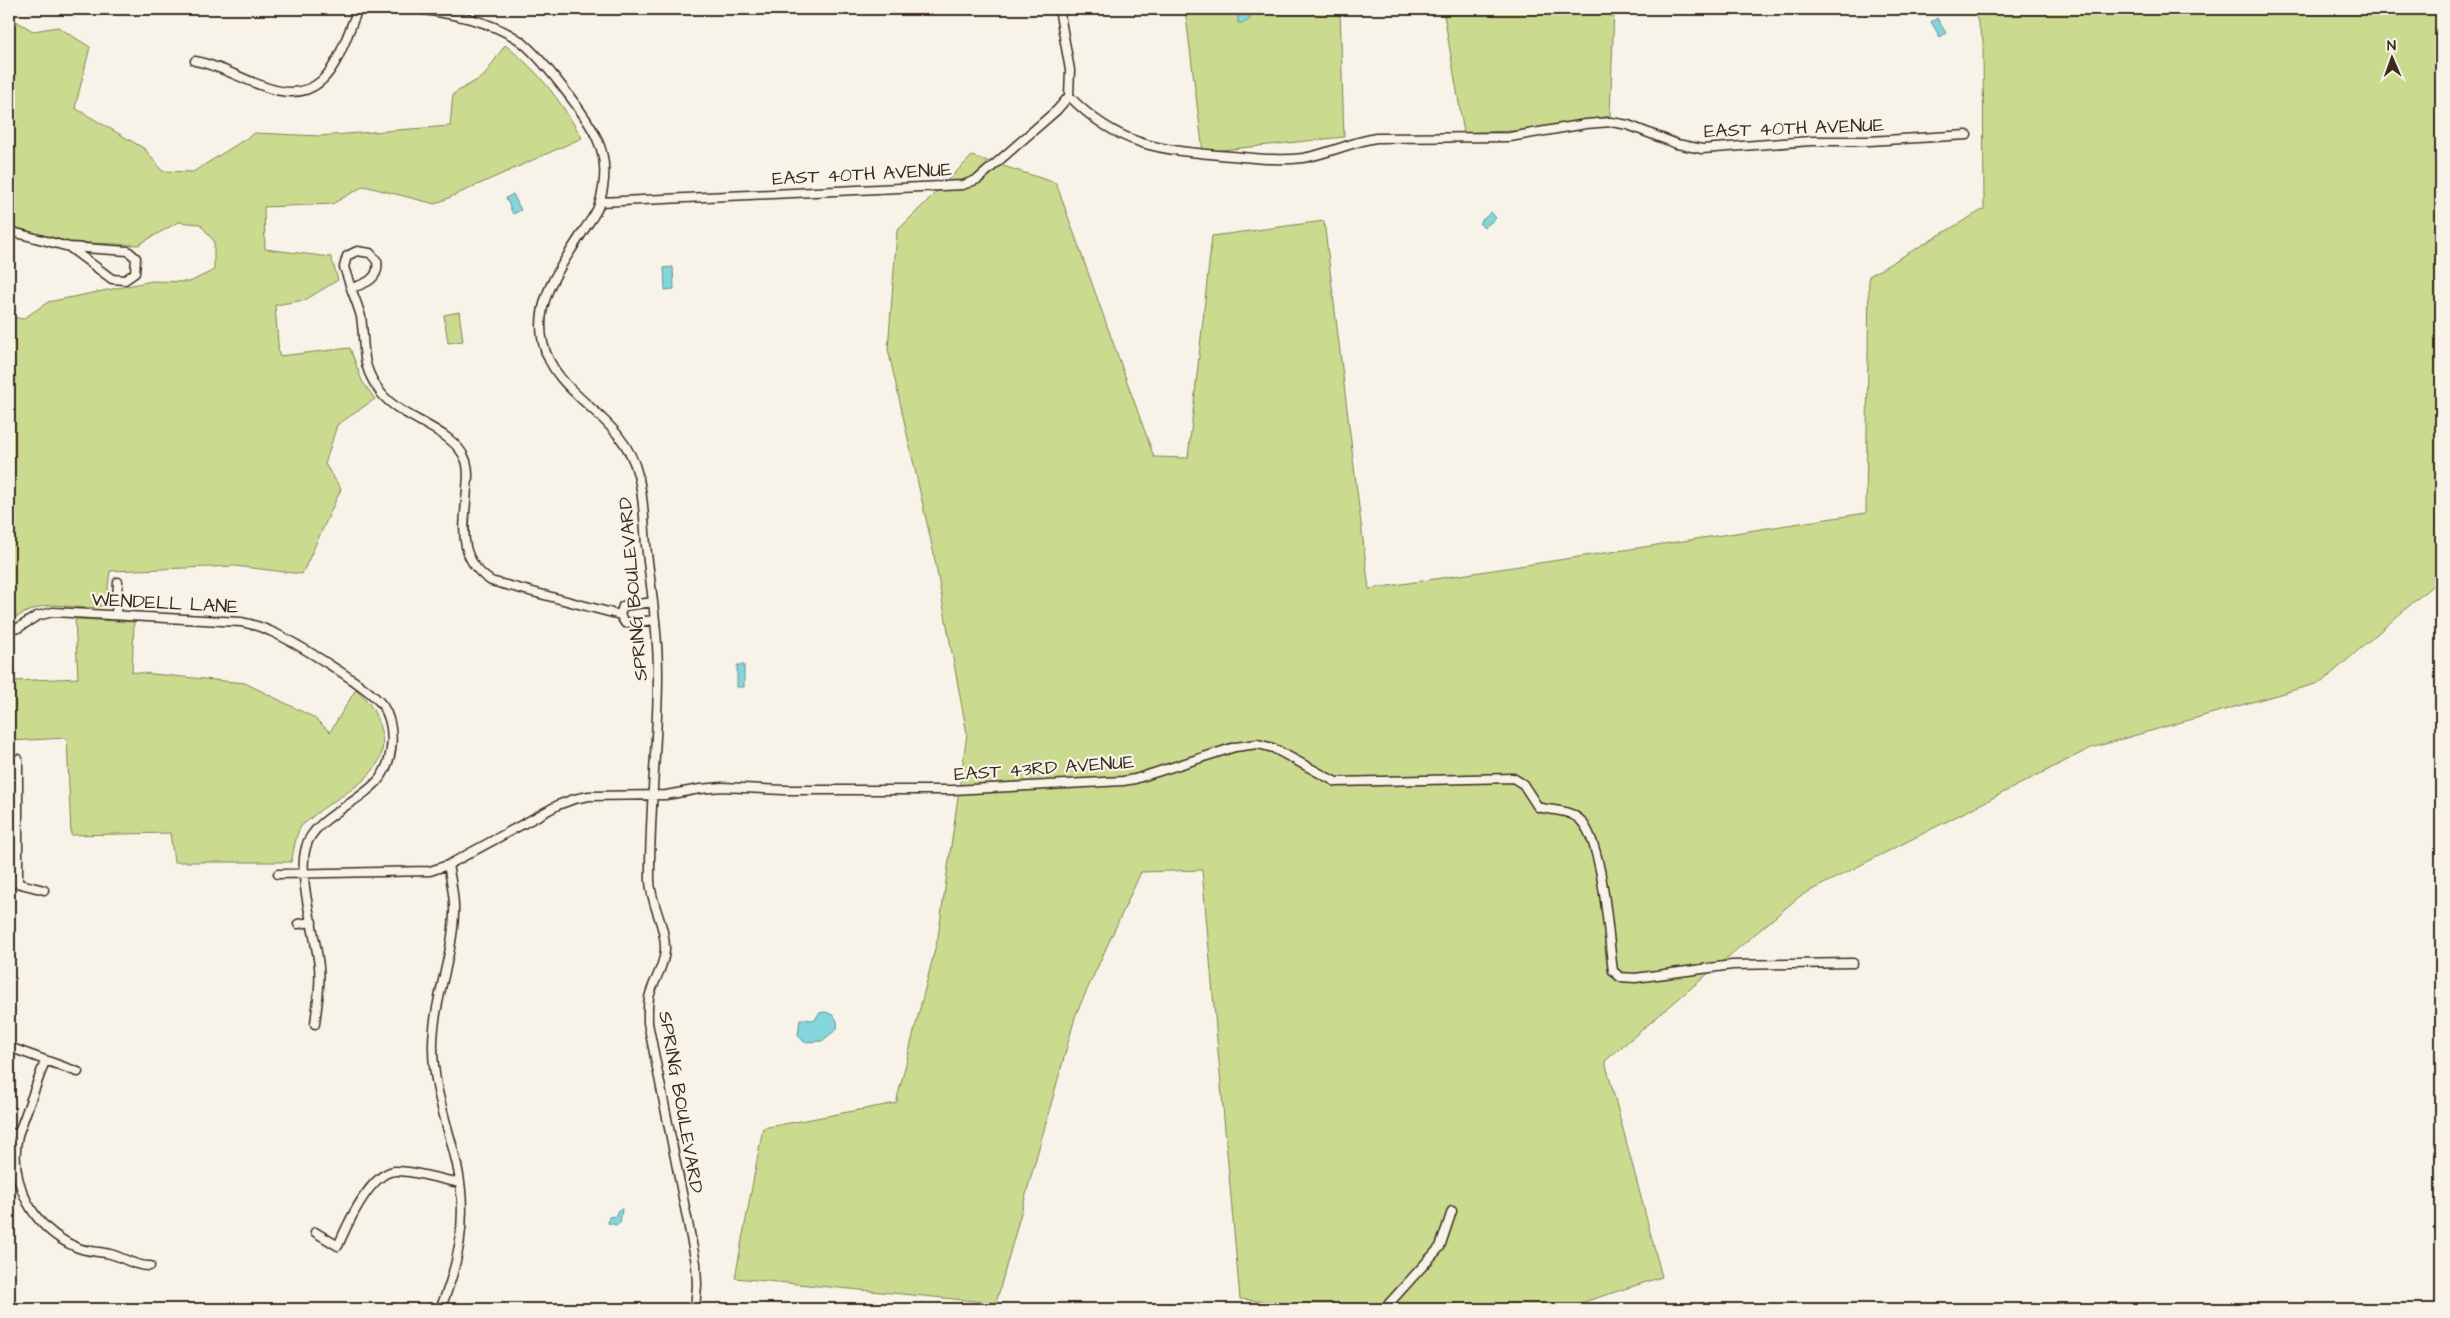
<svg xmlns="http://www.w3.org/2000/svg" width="2450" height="1318" font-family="'Architects Daughter',sans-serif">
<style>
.green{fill:#cadb8f;stroke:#828256}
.water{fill:#84d6dc;stroke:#679190}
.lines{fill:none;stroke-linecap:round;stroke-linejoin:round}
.street-casing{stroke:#3b2a1e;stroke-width:11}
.street{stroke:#f7f3e8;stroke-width:8}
.labels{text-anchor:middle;stroke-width:4.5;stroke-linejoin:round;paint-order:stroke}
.street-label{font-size:19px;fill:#3b2a1e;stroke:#f7f3e8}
</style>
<rect width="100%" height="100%" fill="#f7f3e8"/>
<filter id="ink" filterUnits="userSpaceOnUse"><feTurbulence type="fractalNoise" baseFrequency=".02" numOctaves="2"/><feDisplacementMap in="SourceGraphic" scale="10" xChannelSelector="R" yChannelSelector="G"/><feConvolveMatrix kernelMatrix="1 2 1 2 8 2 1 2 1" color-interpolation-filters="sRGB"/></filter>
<g filter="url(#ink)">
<path class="green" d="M1185 9H1340L1344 137 1203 152Z
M1443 9H1614L1610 116 1533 130 1464 133Z
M1974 9H2441V578L2322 682 2091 748 1800 896 1605 1061 1662 1277 1562 1309H1334L1240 1299 1202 870 1141 872 1076 1014 996 1303 735 1278 763 1128 896 1103 938 937 967 734 933 550 888 349 897 231 972 156 1056 183 1154 457 1188 458 1212 236 1324 221 1369 589 1866 513 1869 276 1984 209 1983 40Z
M9 17 33 31 58 27 90 47 75 108 145 149 162 171 193 172 255 133 320 136 450 126 453 94 484 76 505 45C541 73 559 99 582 138L435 204 364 186 332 204 264 207 265 249 331 257 338 280 305 300 275 305 279 356 350 348 362 381 375 399 337 425 325 464 341 489 302 574 235 566 110 571 106 604C90 612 69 605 51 605 36 606 23 614 10 620L13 681 78 678 75 619 134 622 132 672 245 683 313 717 330 732 356 689C371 703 377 714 382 735 390 778 336 795 311 818 308 821 302 824 300 828 295 837 294 852 291 862H174L170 833 71 835 67 738 9 741V316L23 319 48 302 152 281 190 282 214 270V241L200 224 178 222 138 245 69 242 9 226Z
M459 312 463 341 448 343 444 315Z"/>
<path class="water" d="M1249 12 1251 14 1250 19 1244 23H1238V16Z
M1937 18 1946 33 1940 37 1931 22Z
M513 194 521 210 513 214 506 198Z
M1491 212 1496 218 1484 228 1479 223Z
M673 267 674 289 665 290 664 268Z
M737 665H744V687H737Z
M825 1012C834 1014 839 1019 837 1029L822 1041 804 1042 798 1035 800 1019 815 1020 819 1013Z
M622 1209 620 1223 617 1225 608 1223 609 1217 615 1216 618 1210Z"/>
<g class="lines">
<defs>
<path id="street" d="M418 9C452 14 489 20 519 40 539 54 589 118 598 141 607 161 605 185 599 205 596 214 589 222 584 230 562 265 533 300 543 343 556 399 623 413 638 475 644 497 644 522 646 545 651 588 658 631 658 675 658 743 649 812 650 881 651 905 666 926 665 950 664 967 655 978 650 994 647 1004 648 1013 648 1023L696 1263 697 1285 695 1309
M1059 9 1070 70 1069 96
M195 61C218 65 238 77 260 85 327 112 338 57 358 9
M600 202 963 185 978 179 1057 110 1069 96C1120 148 1162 150 1231 156 1255 158 1279 161 1303 158 1328 154 1351 142 1376 138L1510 137 1586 124 1611 122 1628 125 1677 144 1702 149 1811 141H1869L1967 135
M9 231 69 247 128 251 136 258 135 273 125 280 112 279 69 247
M351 288 344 267 347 256 357 251 370 253 377 261C380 279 365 284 351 288 354 297 359 308 361 317 366 349 359 364 381 393 402 420 455 429 466 461 469 470 468 479 467 488 465 525 455 557 491 581L620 615
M653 602 623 606 620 615 625 623 655 620
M116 615 118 582
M18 628 37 616 53 612 241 622C251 624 260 626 270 631 293 641 370 687 383 706 396 726 394 759 380 778 362 802 313 818 306 847 297 879 316 933 319 967 321 985 317 1005 315 1024
M18 759V883
M278 874 430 871 448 865 558 805 574 799 589 796 666 795 700 789 722 787 784 790H952L1123 781 1135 779 1235 747 1258 744 1273 748 1336 782 1513 778 1523 784 1538 807C1551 811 1566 809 1578 818 1604 838 1608 937 1613 971L1620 977 1635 978 1732 965 1853 963
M9 881 44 890
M298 924 312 922
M9 1047 78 1072
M9 1132 18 1135 45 1061
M18 1135C8 1181 32 1228 76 1247 86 1252 99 1251 110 1254 123 1257 136 1267 150 1266
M315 1232 338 1246C347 1225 370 1173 395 1171 413 1170 442 1180 460 1183
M440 1309C460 1263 468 1215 457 1165 448 1125 432 1086 433 1043 434 999 453 957 454 913 455 897 451 881 448 865
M1384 1309 1440 1247 1452 1211"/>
</defs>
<use href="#street" class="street-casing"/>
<use href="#street" class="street"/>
</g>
</g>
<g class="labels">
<g class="street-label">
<text transform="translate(1794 127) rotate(-2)" y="7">EAST 40TH AVENUE</text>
<text transform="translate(862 173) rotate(-3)" y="7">EAST 40TH AVENUE</text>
<text transform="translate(632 589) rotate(-95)" y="7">SPRING BOULEVARD</text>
<text transform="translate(165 602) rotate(3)" y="7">WENDELL LANE</text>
<text transform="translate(1044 767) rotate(-4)" y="7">EAST 43RD AVENUE</text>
<text transform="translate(682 1102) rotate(80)" y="7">SPRING BOULEVARD</text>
</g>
</g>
<rect width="2450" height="1318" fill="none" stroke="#f7f3e8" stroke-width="30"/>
<rect x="15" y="15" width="2420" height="1288" fill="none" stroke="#3b2a1e" stroke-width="2" filter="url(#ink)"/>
<g transform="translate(2392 58) rotate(358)" stroke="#f7f3e8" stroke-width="4" paint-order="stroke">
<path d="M0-4L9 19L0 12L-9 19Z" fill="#3b2a1e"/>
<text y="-8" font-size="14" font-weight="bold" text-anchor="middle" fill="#3b2a1e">N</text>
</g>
</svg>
